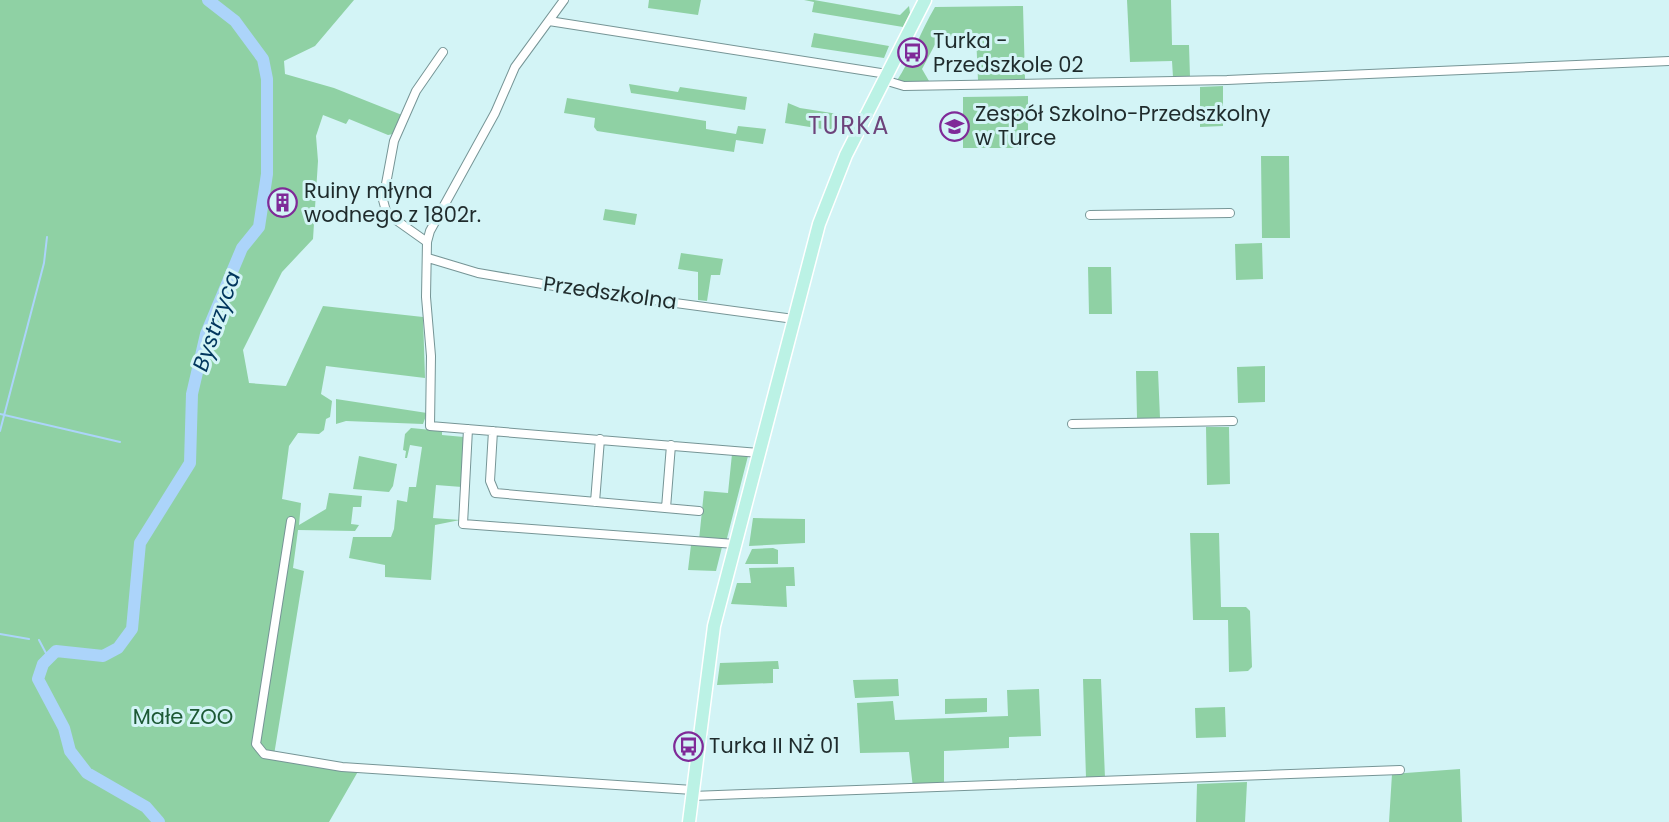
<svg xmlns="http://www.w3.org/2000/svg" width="1669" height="822" font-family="Poppins,sans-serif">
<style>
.green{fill:#8fd1a4}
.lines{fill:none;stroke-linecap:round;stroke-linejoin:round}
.stream{stroke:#acd4fa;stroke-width:2}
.river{stroke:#acd4fa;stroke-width:12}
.street-casing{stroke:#769596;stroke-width:10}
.primary-casing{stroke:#fff;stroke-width:15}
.street{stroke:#fff;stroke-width:8}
.primary{stroke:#bbf2e5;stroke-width:12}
.labels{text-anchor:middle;stroke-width:6;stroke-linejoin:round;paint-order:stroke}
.poi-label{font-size:21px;fill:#1f2b2c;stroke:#d3f4f6;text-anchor:start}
.street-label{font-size:21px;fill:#1f2b2c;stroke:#d3f4f6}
.park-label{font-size:21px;fill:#1d5935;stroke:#d3f4f6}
.water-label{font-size:22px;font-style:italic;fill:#01365d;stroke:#d3f4f6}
.quarter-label{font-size:24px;letter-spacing:1.5px;fill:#6d437b;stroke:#d3f4f6}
</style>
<rect width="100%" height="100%" fill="#d3f4f6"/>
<path class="green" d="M0 0H354L315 46 284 61 285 74 334 88 402 115 393 134 388 135 349 119 346 124 323 115 316 136 318 161 313 239 282 272 243 350 249 383 286 386 323 306 423 317 425 378 326 366 321 394 332 401 330 417 326 419 324 430 319 434 298 433 289 446 282 499 301 503 299 525 326 509 329 493 362 496 361 507H353L351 524 359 525 355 531 298 530 293 568 304 571 274 755 360 768 329 822H0Z
M649 0H701L698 15 648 8Z
M804 0H814L900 15 909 6 910 13 903 27 812 12 814 2Z
M1127 0H1171L1172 45H1189L1190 77H1173L1172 61 1130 62Z
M1023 6 1025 79 978 80 976 35 939 37 922 69 929 81 896 82C912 58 920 32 935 7Z
M814 33 889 46 884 58 811 47Z
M629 84 678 92 680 87 747 97 745 110 631 93Z
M1223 86V126L1200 127V87Z
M1028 96V148H963V97Z
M567 98 706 121V129L736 134 738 126 766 129 763 144 736 140 734 152 597 131 594 127 595 118 564 113Z
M788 103 800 108 857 117 847 133 785 123Z
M1261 156H1289L1290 238H1262Z
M605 209 637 214 635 225 603 220Z
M1262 243 1263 279 1236 280 1235 244Z
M681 253 723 259 720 275H711L707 301 698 300V272L678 269Z
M1088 267H1111L1112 314H1089Z
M1265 366V402L1238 403 1237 367Z
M1136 371H1158L1160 418H1137Z
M336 399 427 413 423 424 346 421 336 424Z
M1206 427H1229L1230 484 1207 485Z
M411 428 442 431V435L464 437 462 487 436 485 433 518 460 520 435 525 431 580 385 577V565L349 558 353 537H391L394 529 397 500 407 502 409 487H416L422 447 410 445 407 458H405L406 451 403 450 405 434Z
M732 454 748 456 726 542 699 540 704 491 728 493Z
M359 456 397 464 393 486 389 492 353 489Z
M753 518 805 519V543L749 546Z
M1190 533H1219L1221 607H1246L1250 611 1252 667 1248 671 1229 672 1228 620H1193Z
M691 545 722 547 716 571 688 570Z
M773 548 778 550V564H745L752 549Z
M794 567 795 586H786L787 607 731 604 737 583H751L749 568Z
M778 661 779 669H773V683L717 685 720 663Z
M898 679 899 696 855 698 853 680Z
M1083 679H1101L1105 778H1086Z
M1039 689 1041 736 1009 737V748L944 751V786L913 788 909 752 860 753 857 703 893 701 895 720 1008 716 1007 690Z
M987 698V712L945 714V699Z
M1225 707 1226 737 1196 738 1195 708Z
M1460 769 1462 822H1389L1392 774Z
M1247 782 1245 822H1196L1197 784Z"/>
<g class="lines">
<path class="stream" d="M0 414 120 442
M0 431 44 263 47 237
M0 634 29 639
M39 640 48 657"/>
<path class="river" d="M159 822 146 807 87 773 70 751 64 728 38 679 43 664 56 651 103 656 118 648 132 629 140 543 190 463 192 394 206 334 242 248 259 227 267 174V79L263 59 235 21 208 0"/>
<defs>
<path id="street" d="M564 0 515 67 495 113 430 231 427 242 426 297 431 356 430 426 759 453
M549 21 887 74
M884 80 904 86 1227 80 1669 61
M1090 215 1230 213
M427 242 396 220 386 211 383 200 394 141 416 91 443 52
M428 258 478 273 572 289 794 319
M1072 424 1233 421
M468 429 463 524 735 544
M493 431 490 481 495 493 699 511
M595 502 600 439
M666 508 671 445
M291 521 256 744 264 754 342 767 693 790
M692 796 1400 770"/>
<path id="primary" d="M689 822 714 626 819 224 846 155 925 0"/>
</defs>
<use href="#street" class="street-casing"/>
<use href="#primary" class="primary-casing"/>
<use href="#street" class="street"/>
<use href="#primary" class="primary"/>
</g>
<defs>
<symbol id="bus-ring" viewBox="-11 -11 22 22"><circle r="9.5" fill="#d3f4f6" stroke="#7f2a98" stroke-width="1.5"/><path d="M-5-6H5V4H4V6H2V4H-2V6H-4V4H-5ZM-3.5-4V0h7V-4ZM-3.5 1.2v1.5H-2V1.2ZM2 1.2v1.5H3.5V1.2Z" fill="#7f2a98"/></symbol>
<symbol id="school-ring" viewBox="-11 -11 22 22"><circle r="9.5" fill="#d3f4f6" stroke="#7f2a98" stroke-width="1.5"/><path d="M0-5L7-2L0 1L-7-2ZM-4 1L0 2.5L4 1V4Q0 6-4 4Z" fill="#7f2a98"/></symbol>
<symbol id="building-ring" viewBox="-11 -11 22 22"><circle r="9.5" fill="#d3f4f6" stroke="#7f2a98" stroke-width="1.5"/><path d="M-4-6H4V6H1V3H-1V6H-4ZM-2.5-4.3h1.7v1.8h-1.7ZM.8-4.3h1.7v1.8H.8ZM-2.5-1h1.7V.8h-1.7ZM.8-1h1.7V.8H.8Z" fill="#7f2a98"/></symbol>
</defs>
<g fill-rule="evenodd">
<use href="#bus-ring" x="896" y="36" width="33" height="33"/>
<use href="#school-ring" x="938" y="110" width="33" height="33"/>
<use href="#building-ring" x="266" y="186" width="33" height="33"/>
<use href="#bus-ring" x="672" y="730" width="33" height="33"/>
</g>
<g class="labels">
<g class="poi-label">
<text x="933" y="48">Turka -<tspan x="933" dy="24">Przedszkole 02</tspan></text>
<text x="975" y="121">Zespół Szkolno-Przedszkolny<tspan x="975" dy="24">w Turce</tspan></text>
<text x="304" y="198">Ruiny młyna<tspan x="304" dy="24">wodnego z 1802r.</tspan></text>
<text x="709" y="753">Turka II NŻ 01</text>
</g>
<g class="street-label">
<text transform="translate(610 293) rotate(8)" y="7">Przedszkolna</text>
</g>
<g class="park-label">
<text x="183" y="724">Małe ZOO</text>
</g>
<g class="water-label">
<text transform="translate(216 321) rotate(-71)" y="8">Bystrzyca</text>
</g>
<g class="quarter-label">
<text x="849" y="134">TURKA</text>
</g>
</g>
</svg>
